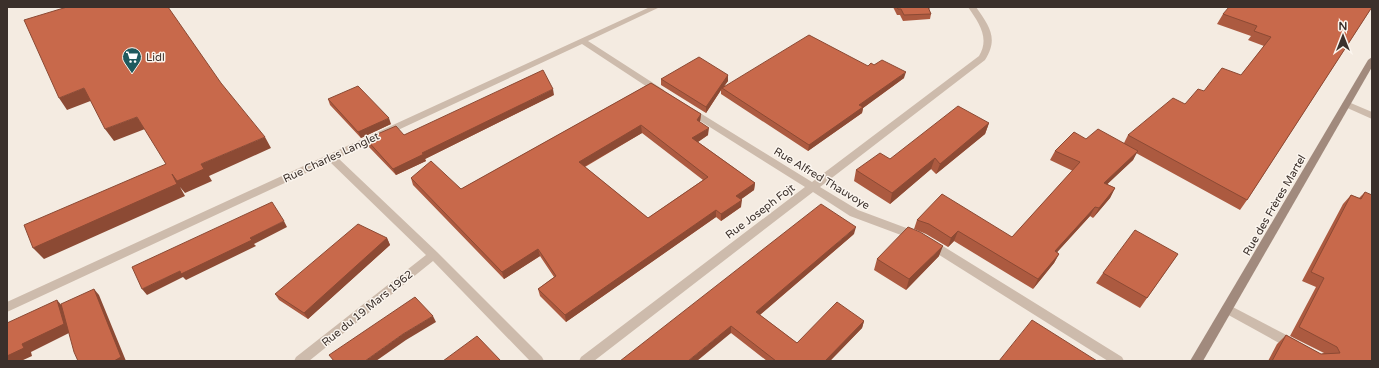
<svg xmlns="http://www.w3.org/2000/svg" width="1379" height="368" font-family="'Varela Round',sans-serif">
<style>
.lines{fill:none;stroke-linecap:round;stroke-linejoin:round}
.lane{fill:#cdbbac;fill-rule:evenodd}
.street{fill:#cdbbac;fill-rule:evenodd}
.secondary{fill:#a18a7d;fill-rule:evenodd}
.wall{fill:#ac5a40;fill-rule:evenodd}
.shaded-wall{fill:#8c4a34}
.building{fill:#c8694b;stroke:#8c4a34;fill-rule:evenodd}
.labels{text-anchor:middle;stroke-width:3;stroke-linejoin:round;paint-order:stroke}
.poi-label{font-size:11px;fill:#3b302b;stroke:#fbf5ee;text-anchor:start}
.street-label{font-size:11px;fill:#3b302b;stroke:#fbf5ee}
</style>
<rect width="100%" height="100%" fill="#f4ebe1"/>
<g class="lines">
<path class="lane" d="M1227 304 1298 341 1300 345 1298 349 1294 350 1290 349 1223 312 1221 309 1223 306Z"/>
<path class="street" d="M650 7H660L588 41 664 90 665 92 664 94H658L582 44 338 158 437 252 542 357 544 361H530L433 261 309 361H294L296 357 426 255 330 162 7 312V302Z
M968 7H976C989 26 999 38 985 60L820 187 858 210 925 235 1122 357 1124 361H1108L917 241 850 216 813 192 594 361H579L581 357 805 187 686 112 684 110 686 108H692L812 182 979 56C990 38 979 23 968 7Z
M1346 101 1372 112V119L1343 106 1342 104Z"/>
<path class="secondary" d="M1372 57V67L1203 361H1190L1368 60Z"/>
</g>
<path class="wall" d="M893 7H930L929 10 931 14 930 19 903 21 900 15H897Z
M1372 7 1247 200 1240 210 1136 153 1133 160 1107 184 1115 188 1110 198 1093 218 1090 216 1057 252 1059 254 1054 263 1033 289 954 241 948 247 926 234 914 229 917 220 1012 237 1073 171 1050 160 1055 151 1086 139 1124 143 1128 135 1185 104 1204 91 1241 75 1264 46 1248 40 1251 36 1217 24 1223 14Z
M874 65 904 78 863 108 862 113 808 151 721 94V90L706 113 661 85V79L728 75V81L724 86Z
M651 83 701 114 700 122 708 135 698 142 755 183 754 190 741 199V207L721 221 716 217 566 322 540 296 538 289 554 277 540 256 504 279 413 185 411 178 461 189ZM642 133 703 180 648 218 585 167Z
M554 95 425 159 426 161 396 175 368 146 366 139 404 135Z
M328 99 391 124 361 138 330 105Z
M989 123 985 134 936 174 931 169 890 204 854 181 856 170 890 159Z
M1365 192 1372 361H1268L1277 344 1286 335 1321 354 1324 353 1290 336 1316 287 1302 281 1343 204 1351 195 1359 198Z
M854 234 760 315 797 343 864 321 862 328 830 361H767L731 333 620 361Z
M387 238 390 245 308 319 279 300 275 294Z
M1178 254 1140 308 1096 283 1103 273Z
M939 256 906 290 874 270 877 259Z"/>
<path class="shaded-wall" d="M906 72 904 78 863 108 862 113 808 151 809 145 859 105Z
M728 75V81L723 88H722L721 90 706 113V107Z
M84 88 93 100 67 110 59 98Z
M553 89 554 95 425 159 426 161 396 175 393 169 422 153Z
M701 114 700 121 697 127V120Z
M137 117 145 129 114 141 105 129Z
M389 118 391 124 361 138 358 132Z
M989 123 985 134 936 174 940 164Z
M641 125 642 133 580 169 579 162Z
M709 128 708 135 692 146V138Z
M265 137 271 148 209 176 212 181 185 193 180 187 185 196 44 259 33 248 172 174 201 164Z
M1138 151 1133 160 1099 192 1104 183Z
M935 158 931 169 890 204 892 193Z
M755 183 754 190 736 203V196Z
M1115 188 1110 198 1093 218 1099 208Z
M742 200 741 207 721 221V214Z
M1095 207 1090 216 1050 260 1055 251Z
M716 210V217L566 322 565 315Z
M284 221 287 227 254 244 256 246 186 280 183 277 147 295 142 289Z
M856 227 854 234 755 319 756 312Z
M958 231 954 241 948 247 951 238Z
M387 238 390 245 308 319 304 313Z
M943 246 939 256 906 290 909 279Z
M538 249 540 256 504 279 502 272Z
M1059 254 1054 263 1033 289 1038 279Z
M94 289 99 295 126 361H114Z
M57 300 64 308 71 332 31 352 32 356 21 361H7V356Z
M433 316 436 322 406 340 376 361H365L403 334Z
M864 321 862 328 830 361H825Z
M731 326V333L697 361H688Z"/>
<path class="building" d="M67 7H168L221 83 265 137 201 164 204 169 177 181 172 174 177 184 33 248 24 225 166 164 137 117 105 129 84 88 59 98 24 20Z
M897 7H930H928L931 14 904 15 901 9H898Z
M1229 7H1372L1247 200 1128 135 1173 98 1185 104 1198 89 1204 91 1222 68 1241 75 1271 37 1254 31 1257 26 1223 14Z
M809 35 868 66 871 63 874 65 882 60 906 72 859 105 863 107 809 145 722 88Z
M699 57 728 75 706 107 661 79Z
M543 70 553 89 422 153 424 154 393 169 366 139 396 126 404 135Z
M651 83 701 114 697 120 709 128 692 138 755 183 736 196 742 200 721 214 716 210 565 315 538 289 556 276 538 249 502 272 411 178 431 161 461 189ZM641 125 708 177 648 218 579 162Z
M358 86 389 118 358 132 328 99Z
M958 106 989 123 940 164 935 158 892 193 856 170 880 153 890 159Z
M1098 129 1138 151 1104 183 1115 188 1099 208 1095 207 1055 251 1059 254 1038 279 958 231 951 238 929 224 917 220 942 194 1012 237 1080 162 1055 151 1074 132 1086 139Z
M1365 192 1372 195V361H1272L1286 335 1321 354 1340 353 1337 347 1299 327 1324 278 1311 272 1351 195 1361 199Z
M272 202 284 221 250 238 252 240 181 274 180 271 142 289 132 267Z
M821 204 856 227 756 312 797 343 837 302 864 321 825 361H776L731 326 688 361H620Z
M358 224 387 238 304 313 275 294Z
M908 227 920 232 943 246 909 279 877 259Z
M1135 230 1178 254 1147 298 1103 273Z
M94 289 121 357 114 361H78L74 352 61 304Z
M415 297 433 316 403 334 365 361H334L329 355Z
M57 300 64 324 22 344 24 348 7 356V323Z
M1032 320 1097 361H999Z
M477 336 501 361H443Z"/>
<defs>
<symbol id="supermarket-pin" viewBox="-11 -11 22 30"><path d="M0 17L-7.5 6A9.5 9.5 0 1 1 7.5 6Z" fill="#1f5a5e" stroke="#fbf5ee"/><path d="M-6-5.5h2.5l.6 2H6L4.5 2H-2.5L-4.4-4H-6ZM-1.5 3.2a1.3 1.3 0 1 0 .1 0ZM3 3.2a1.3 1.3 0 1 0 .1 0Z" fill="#fff"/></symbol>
</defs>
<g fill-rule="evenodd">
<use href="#supermarket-pin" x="121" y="46" width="22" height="30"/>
</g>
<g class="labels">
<g class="poi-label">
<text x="146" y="61">Lidl</text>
</g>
<g class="street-label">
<text transform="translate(331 157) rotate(-25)" y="4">Rue Charles Langlet</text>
<text transform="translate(822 178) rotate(31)" y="4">Rue Alfred Thauvoye</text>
<text transform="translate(1274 205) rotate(-60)" y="4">Rue des Frères Martel</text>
<text transform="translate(760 211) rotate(-37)" y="4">Rue Joseph Fojt</text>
<text transform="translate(367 308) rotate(-39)" y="4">Rue du 19 Mars 1962</text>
</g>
</g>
<rect width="1379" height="368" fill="none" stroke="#3b302b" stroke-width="16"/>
<g transform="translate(1343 36)" stroke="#fbf5ee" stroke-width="3" paint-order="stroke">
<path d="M0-3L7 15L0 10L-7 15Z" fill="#3b302b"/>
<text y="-6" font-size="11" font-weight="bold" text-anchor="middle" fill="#3b302b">N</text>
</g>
</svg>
